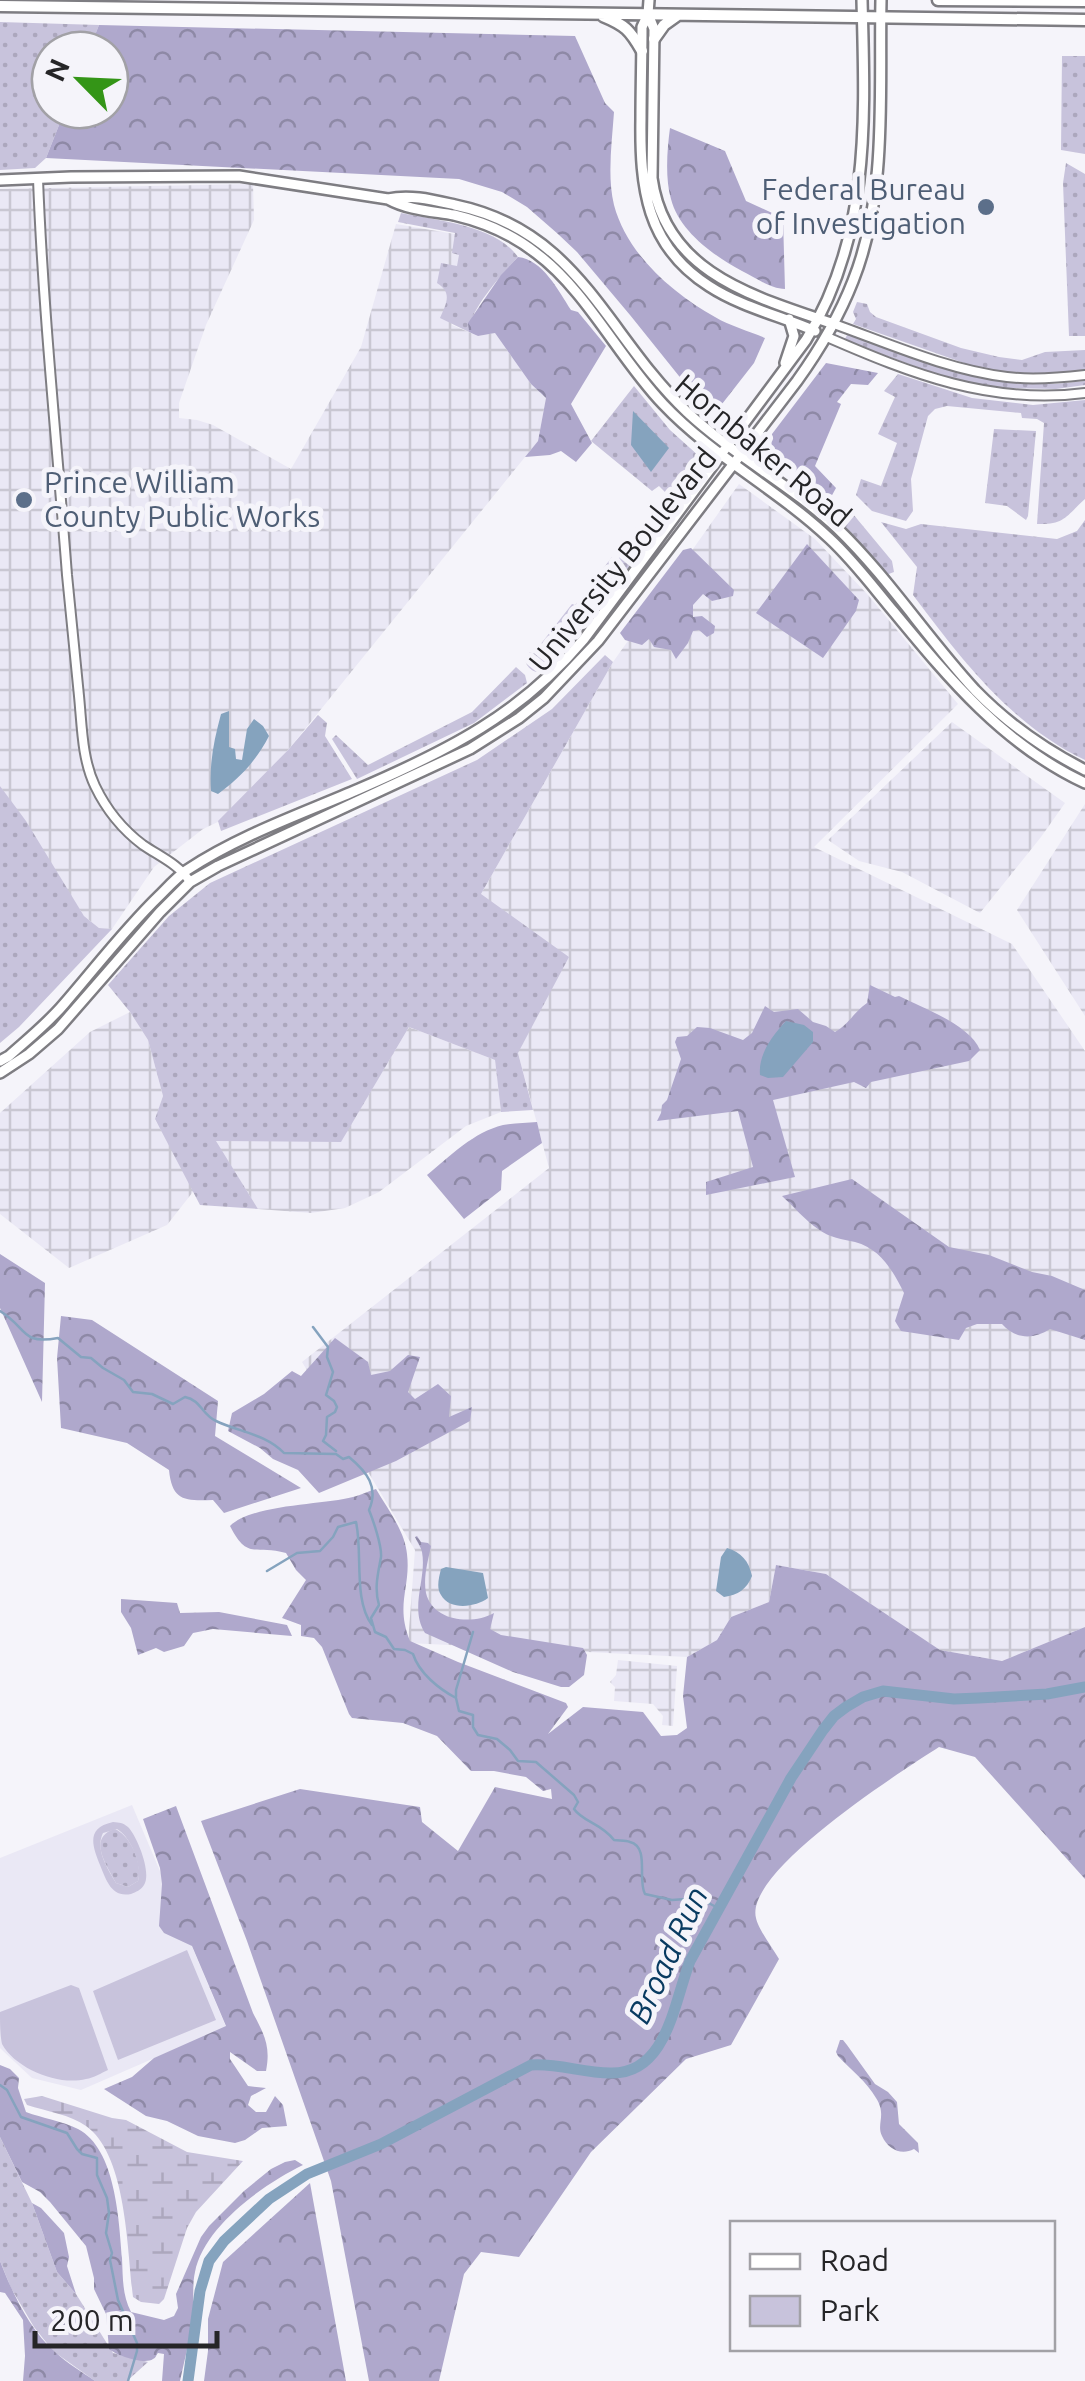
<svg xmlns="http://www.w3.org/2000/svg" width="1085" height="2381" font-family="Ubuntu,sans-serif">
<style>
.built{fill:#eae8f5}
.industrial{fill:url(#industrial-grid)}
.green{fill:url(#green-dots)}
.forest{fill:url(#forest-crowns)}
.wetland{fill:url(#wetland-marsh)}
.pitch{fill:#c8c3dc;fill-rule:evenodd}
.water{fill:#85a3be}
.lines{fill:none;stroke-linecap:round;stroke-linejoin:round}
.stream{stroke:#85a3be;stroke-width:2.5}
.river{stroke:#85a3be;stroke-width:11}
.tertiary-casing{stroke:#7e7d82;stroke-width:12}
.secondary-casing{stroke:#7e7d82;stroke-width:14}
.trunk-casing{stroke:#7e7d82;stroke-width:15}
.tertiary{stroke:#fff;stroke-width:8}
.secondary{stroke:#fff;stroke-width:9}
.trunk{stroke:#fff;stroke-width:10}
.service-dot{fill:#5c6f8a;stroke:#f5f4fa;stroke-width:4}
.labels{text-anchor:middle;stroke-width:10;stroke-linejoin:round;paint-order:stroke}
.service-label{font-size:30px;fill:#4e5e75;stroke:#f5f4fa;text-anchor:end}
.street-label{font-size:30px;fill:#252527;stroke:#f5f4fa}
.water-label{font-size:32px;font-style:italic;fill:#093b61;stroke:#f5f4fa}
</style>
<defs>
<pattern id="industrial-grid" width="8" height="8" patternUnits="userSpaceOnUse" patternTransform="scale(2.5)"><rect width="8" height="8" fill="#eae8f5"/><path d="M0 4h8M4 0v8" fill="none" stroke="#c9c7d2"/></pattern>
<pattern id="green-dots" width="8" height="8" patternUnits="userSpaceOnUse" patternTransform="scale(2.5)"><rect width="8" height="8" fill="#c8c3dc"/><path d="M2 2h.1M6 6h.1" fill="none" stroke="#aca7bd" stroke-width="1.8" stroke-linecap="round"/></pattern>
<pattern id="forest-crowns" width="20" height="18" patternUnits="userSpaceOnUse" patternTransform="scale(2.5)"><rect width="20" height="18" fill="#afa8cc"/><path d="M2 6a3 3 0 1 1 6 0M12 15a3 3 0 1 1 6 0" fill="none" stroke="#8e89a6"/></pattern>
<pattern id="wetland-marsh" width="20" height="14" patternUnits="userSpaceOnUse" patternTransform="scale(2.5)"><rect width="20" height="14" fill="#c8c3dc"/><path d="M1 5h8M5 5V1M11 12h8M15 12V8" fill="none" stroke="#aca7bd"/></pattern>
</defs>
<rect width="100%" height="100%" fill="#f5f4fa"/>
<path class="built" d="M132 1805 226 2027 81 2090 32 2078 0 2048V1858Z"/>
<path class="industrial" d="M253 184 254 220 206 325 179 403V418L197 420 213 425 291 469 361 347 396 224 472 237 452 325 478 336 495 333 531 384 546 398 538 441 288 750 222 820 203 829 154 867 112 929 99 928 84 916 0 786V189Z
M739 484 815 539 868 595 958 704 814 847 1012 944 1085 1051V1627L1002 1661 940 1650 826 1574 776 1565 769 1602 731 1617 717 1640 687 1657 408 1643 415 1550 302 1362 549 1168 518 1053 481 894 613 662Z
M952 722 1065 803 1041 837 980 913 902 872 859 861 828 840Z
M1085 804V1016L1017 910Z
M130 1012 148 1040 163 1096 155 1120 196 1188 167 1225 69 1268 0 1214V1113L90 1032Z
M409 1027 495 1060 501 1112 466 1126 379 1192 345 1208 311 1213 258 1209 215 1141H341Z
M618 1660 677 1666 673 1726 662 1725 663 1716 653 1704 614 1701 615 1687 610 1682 616 1675Z"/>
<path class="green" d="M0 22 99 25 89 50H50V110H65L46 158 35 168 0 170Z
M1062 56H1085V154L1061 150Z
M1066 163 1085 174V336H1069L1063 183Z
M401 213C436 220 497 226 518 257 503 273 468 311 469 332L440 318C446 304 453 293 437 283L441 263 457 266 459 255 452 253 455 233 398 222Z
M857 302 867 304 870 312 876 317 961 348 999 357 1022 360 1045 352 1085 350V372L1031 375 984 370 853 324 856 319 853 312Z
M848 333 978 378 1055 384 1085 381V385L1056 389 1000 388 977 385 925 370 847 341 845 339Z
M898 374 972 398 1033 405 1085 400V499C1066 516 1065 525 1037 524L1044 423 1037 419 1022 418 1021 413 947 406 935 409 928 416 911 479 913 511 906 521 872 511 856 495 861 479 881 486 897 443 878 434 895 397 884 391Z
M634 386 670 430 700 457 701 466C651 535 603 615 540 672 531 673 526 665 524 658L530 652 533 654 572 604 575 605 612 557 617 560 668 495 659 486 652 491 591 441Z
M994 429 1036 431 1028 516 1026 520 1007 506 985 503Z
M853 514 892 561 894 572 886 575 833 520Z
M1085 520V760C1010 724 962 660 913 595L917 567 881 522 906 529 921 524 1057 539 1077 531Z
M605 655 613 662 481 894 569 957 518 1053 533 1110 501 1112 495 1060 409 1027 341 1142 216 1141 258 1209 200 1205 155 1119 163 1096 148 1040 130 1012 108 985 169 916 210 883 477 760 552 709Z
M516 667 525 675 527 683 474 723 357 779 332 739 336 735 368 765 472 712Z
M318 715 327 723 325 736 352 779 221 831 218 821 288 750Z
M0 786 26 821 84 916 99 928 112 929 19 1027 0 1043Z
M115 1829C131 1836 143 1864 138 1881L128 1887 116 1883C106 1865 87 1837 115 1829Z
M0 2137 32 2203 57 2272 76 2294 113 2353 148 2362 127 2381H95L53 2351 34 2327 11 2288 0 2261Z"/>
<path class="forest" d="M99 25 575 36 605 103 614 112C612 142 607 176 614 205 627 254 672 293 715 317 730 326 749 331 765 338L754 363 715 413 699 401 630 315 577 252 558 234 527 207 502 192 459 179 46 158 65 110H110V50H89Z
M670 128 725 151 746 201 783 218 785 289C770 289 755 277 742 271 714 256 679 231 671 199 665 178 667 150 670 128Z
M518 257C543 260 558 290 571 310L578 312 606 346 571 404 592 443 576 462 561 451 550 455 525 457 538 441 546 398 531 384 495 333 478 336 469 332 468 323 501 275Z
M826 363 878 373 868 385 851 384 837 402 841 404 815 466 836 488 831 497 771 454 772 434Z
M807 544 859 600 856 611 823 658 756 613Z
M691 548 734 590 733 596 712 601 703 594 693 605V617L702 616 715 626 714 633 707 637 699 630 693 631 688 643 676 659 671 650 654 647 649 639 642 645 625 640 620 633 683 550Z
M870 985 895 997 899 996C923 1008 970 1025 980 1050L969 1061 871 1082 866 1088 854 1082 773 1100 795 1177 706 1195V1182L753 1167 738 1111 657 1121 661 1113 662 1105 667 1100 681 1059 675 1042 677 1037 687 1036 697 1027 710 1028 743 1040 752 1033 765 1006 774 1012 798 1009 813 1022 826 1026 835 1032C849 1024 854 1012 867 1003Z
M537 1122 542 1143 502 1171 501 1190 464 1219 427 1175C450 1156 474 1132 503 1125 514 1123 526 1123 537 1122Z
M852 1179 949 1247 989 1255 1032 1272 1052 1276 1085 1290V1340L1050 1329C1033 1340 1015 1339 1002 1324H977L966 1328 959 1340 901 1331 895 1321 904 1293C893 1271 881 1249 855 1242 842 1239 830 1238 818 1229 805 1220 793 1206 782 1196Z
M0 1254 45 1283 42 1402 0 1308Z
M61 1316 92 1320 218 1401 215 1436 301 1488 224 1513 213 1500C185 1501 172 1501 169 1470L127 1443 61 1428 57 1358Z
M335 1338 368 1362 371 1375 390 1371 408 1355 420 1357 408 1392 415 1399 438 1384 451 1396 449 1417 472 1407 470 1421 396 1461 319 1493 298 1470 273 1459 260 1448 228 1431 232 1413 264 1394 292 1371 301 1376Z
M376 1489C387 1508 405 1531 407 1554 411 1588 395 1604 410 1641L458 1662 566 1703 568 1707 548 1734 583 1707 643 1712 661 1736 677 1735 687 1728 683 1696 687 1657 717 1640 731 1617 769 1602 776 1565 826 1574 940 1650 1002 1661 1085 1627V1879L975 1757 939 1747C902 1771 744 1871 756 1918 758 1929 773 1948 779 1959L731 2045 686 2059 591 2152 519 2257 481 2252 464 2274 439 2381H369L331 2181 247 1941 201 1821 300 1789 420 1807 422 1822 458 1851 495 1787 552 1799 551 1789 543 1791 526 1777 494 1771H471L437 1736 403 1723 352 1718 349 1714 322 1647 314 1638 301 1636V1625L282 1618 306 1580 296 1570 286 1553C254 1544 248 1561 230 1526 252 1504 323 1505 353 1497 361 1495 369 1491 376 1489Z
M417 1536 421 1542 428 1543 431 1546C428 1561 423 1577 426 1593 433 1622 473 1625 494 1613L490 1629 501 1635 583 1648 587 1655 584 1675 569 1687H561L513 1672 425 1633C409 1608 427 1579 422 1552 421 1547 417 1542 415 1537Z
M121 1599 177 1603 180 1613 219 1612 287 1625 292 1636 213 1629 193 1633 184 1646 164 1652 156 1648 138 1655 131 1628 121 1612Z
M176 1806 253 2013C264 2034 271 2046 266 2071H257L230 2052V2059L248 2086 266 2088 251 2096 248 2105 256 2112H266L275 2096 283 2105 287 2126 262 2128 245 2140 235 2143 198 2136 167 2121 146 2116 104 2089 132 2077 154 2058 226 2026 192 1946 164 1933 159 1926 162 1884 160 1868 143 1819Z
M840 2040H843L847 2045 875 2084 888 2092 897 2102 899 2124 918 2143 919 2153 914 2149C901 2156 888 2149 882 2136 876 2124 887 2115 876 2098 867 2082 851 2070 838 2056L836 2052Z
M0 2065 10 2069 19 2078 18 2088 26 2112C42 2118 62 2121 78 2129 116 2149 119 2221 122 2258 123 2278 122 2294 131 2312L164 2320 174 2316 178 2308 176 2294 201 2237 209 2226 244 2191 271 2169 285 2162 295 2160 303 2165C264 2184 204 2226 195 2272 192 2285 194 2299 193 2312 191 2335 185 2358 180 2381H162L164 2354 158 2353C156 2355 156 2358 153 2359 145 2365 117 2356 109 2349L106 2314 94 2289V2278L86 2246 50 2202 40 2192 22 2182 0 2137Z
M310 2183 346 2381H204L208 2351V2319L223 2262Z
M32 2203 41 2208 64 2233 69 2257 67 2266 76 2294 57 2272Z
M0 2261C12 2292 29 2329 55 2352 67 2363 82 2372 95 2381H23L25 2356 23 2320 5 2293 0 2292Z"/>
<path class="wetland" d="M42 2096 112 2118 126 2120 187 2152 243 2161 196 2212 187 2228 164 2299 159 2304 141 2302 133 2297C127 2250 127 2155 86 2126 71 2115 46 2111 27 2105L24 2099Z"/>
<path class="pitch" d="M113 1822C120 1823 122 1822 128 1827 137 1836 152 1873 144 1885 141 1890 136 1892 131 1894 111 1898 106 1879 100 1865 92 1845 86 1828 113 1822ZM117 1829C131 1837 142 1865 138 1881L128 1887 116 1883C107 1868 95 1849 103 1833Z
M187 1950 216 2020 118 2060 93 1991Z
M71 1985 79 1988 108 2070C101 2073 94 2078 86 2079 58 2086 16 2069 2 2044 0 2035 0 2022 0 2012Z"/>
<path class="water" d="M633 411 669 448 651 472 631 445Z
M229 711V747L235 749 236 759 242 760 247 729 254 719 263 726 269 736C256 761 240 778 218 794L211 791C209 764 214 740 221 714Z
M786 1021 804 1025 813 1032V1042L783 1077 768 1078 760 1075C758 1054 773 1035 786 1021Z
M727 1548C741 1552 749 1561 752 1576 747 1589 738 1595 724 1597L716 1591 721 1557Z
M446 1567 483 1573 488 1598C476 1607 450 1611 441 1595 436 1588 439 1577 441 1569Z"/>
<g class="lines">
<path class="stream" d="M0 1311C28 1328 20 1345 58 1338L81 1357 91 1358 103 1368 124 1380 133 1392 152 1394 173 1404 185 1397C201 1400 202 1415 216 1421 239 1432 266 1434 284 1453L336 1454 343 1459 349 1457C367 1472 379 1487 369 1510 373 1520 382 1546 381 1557 378 1574 374 1588 379 1605L371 1618 375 1632 386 1637 394 1649 405 1650 413 1654C419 1673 439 1689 456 1698L459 1711 473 1715V1727L478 1735 497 1739 510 1750 518 1761 536 1762 574 1795 578 1802 574 1809C583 1822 601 1823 614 1840 619 1841 625 1840 630 1842 650 1847 637 1880 645 1894L672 1900 699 1898 720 1909
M313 1327 328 1347 327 1357 333 1372 326 1395 334 1401 337 1407 335 1412 327 1417 326 1435 323 1441 336 1451
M267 1571 297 1553 320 1551 333 1537 338 1527 356 1522C363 1553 353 1600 372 1625
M456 1697V1690L473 1632
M0 2085 7 2090 21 2117 67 2133 77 2149 82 2154 97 2158V2175L107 2198 109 2213 106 2233 112 2253 110 2260 118 2300 137 2343V2351L128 2381"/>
<path class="river" d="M188 2381 200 2291 209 2261 224 2241 269 2199 307 2174 381 2144 531 2065C558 2063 583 2073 610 2073 667 2075 674 2002 690 1961L791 1778 823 1730 834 1716 846 1707 863 1697 883 1691 954 1699 979 1698 1047 1694 1085 1687"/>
<defs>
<path id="tertiary" d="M38 179C43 311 57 443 67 575 71 615 75 656 79 696 82 726 82 759 95 786 106 809 123 830 143 845 159 856 180 865 190 882
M834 324C890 344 948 370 1007 377 1032 380 1059 378 1085 375
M827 337C912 374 991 405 1085 393"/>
<path id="secondary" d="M649 0 648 14 654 29 652 178C665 274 756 297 834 324
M648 14 642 27C642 57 641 88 641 119 640 187 646 246 709 286 741 307 781 316 815 331
M0 180 71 177 239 176 388 199C408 210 431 211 454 215 484 222 512 234 536 253 587 291 619 358 663 404 712 456 777 489 829 538 853 560 873 587 894 612 950 680 1004 745 1085 783
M388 199C410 194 433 200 455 205 580 231 605 334 687 412 733 455 791 485 837 528 888 577 927 638 975 690 1007 723 1044 749 1085 770
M785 363 794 336 789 319
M759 434 756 453 767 470
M0 1061 9 1056C28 1039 48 1023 64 1004 96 967 125 929 159 896 168 887 177 877 187 870 240 835 301 814 359 789 447 751 521 714 584 639L806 340C871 235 865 119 862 0
M0 1073 29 1054 58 1029 160 912 190 882 218 866 470 749 519 718 544 698 598 641 797 381C820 349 839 317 853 281 888 193 879 93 881 0"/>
<path id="trunk" d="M938 0 1085 1
M0 6 1085 20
M603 16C625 25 630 30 642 51
M654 39 664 25 678 15"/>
</defs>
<use href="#tertiary" class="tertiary-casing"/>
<use href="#secondary" class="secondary-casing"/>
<use href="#trunk" class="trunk-casing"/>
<use href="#tertiary" class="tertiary"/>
<use href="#secondary" class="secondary"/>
<use href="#trunk" class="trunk"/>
</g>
<g class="service-dot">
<circle cx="986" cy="207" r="10"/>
<circle cx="24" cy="500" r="10"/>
</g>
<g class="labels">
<g class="service-label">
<text x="966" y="200">Federal Bureau<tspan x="966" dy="34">of Investigation</tspan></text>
<text x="44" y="493" text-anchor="start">Prince William<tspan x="44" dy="34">County Public Works</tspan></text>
</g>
<g class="street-label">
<text transform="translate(763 451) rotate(40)" y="10">Hornbaker Road</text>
<text transform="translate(623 560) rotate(-51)" y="10">University Boulevard</text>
</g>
<g class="water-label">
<text transform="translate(668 1955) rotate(-65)" y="11">Broad Run</text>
</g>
</g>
<rect x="730" y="2221" width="325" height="130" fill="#f5f4fa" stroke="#a2a1a6" stroke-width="2.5"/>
<rect x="750" y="2254" width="50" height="15" fill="#ffffff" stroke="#a2a1a6" stroke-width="2.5"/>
<text x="820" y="2271" font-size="30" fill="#252527">Road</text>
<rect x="750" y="2296" width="50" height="30" fill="#c8c3dc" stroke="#a2a1a6" stroke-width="2.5"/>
<text x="820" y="2321" font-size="30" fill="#252527">Park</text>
<g transform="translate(80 80) rotate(294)"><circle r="48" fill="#f5f4fa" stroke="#a2a1a6" stroke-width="2.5"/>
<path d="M0-8L18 38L0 25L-18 38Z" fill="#349517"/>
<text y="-15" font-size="28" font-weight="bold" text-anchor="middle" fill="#252527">N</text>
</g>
<path d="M35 2331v15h182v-15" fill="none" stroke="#252527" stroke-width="5"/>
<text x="50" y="2331" font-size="30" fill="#252527" stroke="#f5f4fa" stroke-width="8" paint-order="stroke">200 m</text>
</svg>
